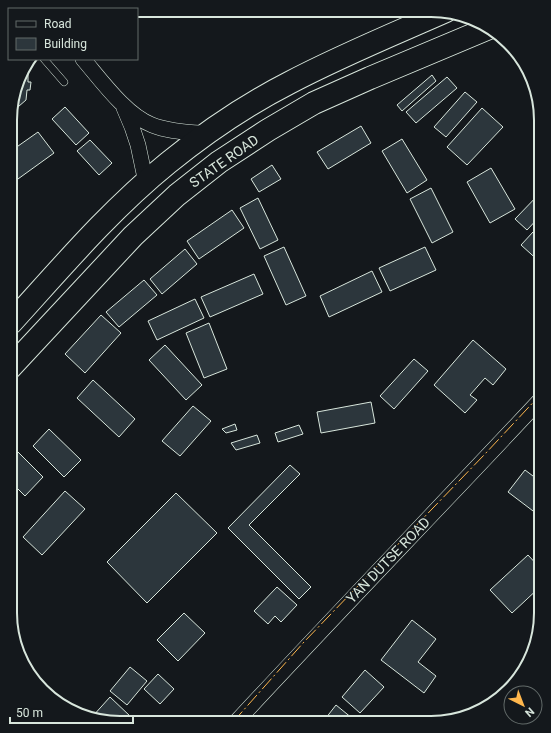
<svg xmlns="http://www.w3.org/2000/svg" width="551" height="733" font-family="Roboto,sans-serif">
<style>
.building{fill:#2c363c;stroke:#d8e6dc}
.lines{fill:none;stroke-linecap:round;stroke-linejoin:round}
.service-casing{stroke:#d8e6dc;stroke-width:8}
.minor-casing{stroke:#d8e6dc;stroke-width:16}
.primary-casing{stroke:#d8e6dc;stroke-width:24}
.service{stroke:#14181c;stroke-width:7}
.minor{stroke:#14181c;stroke-width:15}
.primary{stroke:#14181c;stroke-width:22}
.power{stroke:#ffb74d;stroke-width:1;stroke-dasharray:14 3 2 3;stroke-linecap:butt}
.labels{text-anchor:middle;stroke-width:3;stroke-linejoin:round;paint-order:stroke}
.street-label{font-size:14px;fill:#d8e6dc;stroke:#14181c}
.rim{fill:none;stroke:#d8e6dc;stroke-width:2}
</style>
<rect width="100%" height="100%" fill="#14181c"/>
<path class="building" d="M24 67 28 72V82H31L30 90H27L26 100 11 113V106Z
M432 75 436 81 402 111 397 105Z
M447 77 457 88 416 123 406 112Z
M465 92 477 102 446 137 434 127Z
M65 107 89 133 76 145 52 119Z
M482 108 503 127 467 165 447 147Z
M361 126 371 143 328 169 317 152Z
M38 132 54 153 11 184V151Z
M402 139 427 180 407 193 382 151Z
M90 140 112 163 99 175 77 151Z
M272 165 281 179 259 192 251 179Z
M491 168 515 209 490 223 467 182Z
M431 188 453 232 432 243 410 199Z
M541 192V215L527 230 515 219Z
M258 198 278 240 260 249 240 208Z
M232 210 244 228 199 259 187 241Z
M533 232 541 239V263L521 245Z
M284 247 306 296 286 305 264 256Z
M425 247 436 270 390 291 379 268Z
M185 249 197 264 162 294 150 279Z
M372 271 382 292 329 317 320 296Z
M254 274 263 294 210 317 201 297Z
M144 280 157 295 119 327 106 312Z
M195 299 204 318 157 340 148 321Z
M101 315 121 333 85 373 65 354Z
M209 323 227 369 204 378 186 333Z
M473 340 506 369 493 385 485 378 470 395 477 400 465 413 434 385Z
M165 345 202 385 186 400 149 360Z
M414 359 428 371 394 409 380 396Z
M93 380 135 419 119 437 77 398Z
M371 402 375 423 321 433 317 412Z
M193 406 211 421 180 456 162 441Z
M235 424 237 430 226 433 222 429Z
M299 425 303 434 278 442 275 433Z
M49 429 81 460 64 477 33 446Z
M257 435 260 443 236 450 231 443Z
M12 446 43 477 25 496 10 481V448Z
M290 465 300 474 249 525 311 587 299 599 228 528Z
M525 470 541 482V517L508 492Z
M65 491 85 509 42 555 23 537Z
M176 493 217 533 147 603 107 562Z
M528 555 541 569V586L512 613 490 590Z
M277 587 297 605 281 622 275 616 268 624 254 611Z
M184 613 205 633 178 661 157 640Z
M412 620 436 639 418 662 436 676 424 693 381 660Z
M130 667 147 681 127 705 110 691Z
M365 670 384 687 360 713 342 697Z
M158 674 174 689 160 704 144 689Z
M110 697 130 716 125 722H106L92 717Z
M336 705 358 723H322Z"/>
<g class="lines">
<defs>
<path id="service" d="M44 59 64 82"/>
<path id="minor" d="M83 59C101 80 126 115 152 125 169 132 189 132 207 134
M124 108 132 127 138 145 146 183
M236 722C337 613 440 507 541 399"/>
<path id="primary" d="M11 323C61 268 110 210 168 163 205 133 246 105 289 83 340 56 394 34 446 11
M10 368 133 236 177 195 219 162 268 130 314 103 370 78 489 28"/>
</defs>
<use href="#service" class="service-casing"/>
<use href="#minor" class="minor-casing"/>
<use href="#primary" class="primary-casing"/>
<use href="#service" class="service"/>
<use href="#minor" class="minor"/>
<use href="#primary" class="primary"/>
<path class="power" d="M233 722 304 642 485 454 541 394"/>
</g>
<g class="labels">
<g class="street-label">
<text transform="translate(224 161) rotate(-35)" y="5">STATE ROAD</text>
<text transform="translate(388 560) rotate(-46)" y="5">YAN DUTSE ROAD</text>
</g>
</g>
<path d="M0 0H551V733H0ZM120 17H431A103 103 0 0 1 534 120V613A103 103 0 0 1 431 716H120A103 103 0 0 1 17 613V120A103 103 0 0 1 120 17Z" fill="#14181c" fill-rule="evenodd"/>
<path class="rim" d="M120 17H431A103 103 0 0 1 534 120V613A103 103 0 0 1 431 716H120A103 103 0 0 1 17 613V120A103 103 0 0 1 120 17Z"/>
<rect x="8" y="8" width="130" height="52" fill="#14181c" stroke="#626a69"/>
<rect x="16" y="21" width="20" height="6" fill="#14181c" stroke="#626a69"/>
<text x="44" y="28" font-size="12" fill="#d8e6dc">Road</text>
<rect x="16" y="38" width="20" height="12" fill="#2c363c" stroke="#626a69"/>
<text x="44" y="48" font-size="12" fill="#d8e6dc">Building</text>
<g transform="translate(523 705) rotate(138)"><circle r="19" fill="#14181c" stroke="#626a69"/>
<path d="M0-3L7 15L0 10L-7 15Z" fill="#ffb74d"/>
<text y="-6" font-size="11" font-weight="bold" text-anchor="middle" fill="#d8e6dc">N</text>
</g>
<path d="M10 717v6h123v-6" fill="none" stroke="#d8e6dc" stroke-width="2"/>
<text x="16" y="717" font-size="12" fill="#d8e6dc" stroke="#14181c" stroke-width="3" paint-order="stroke">50 m</text>
</svg>
